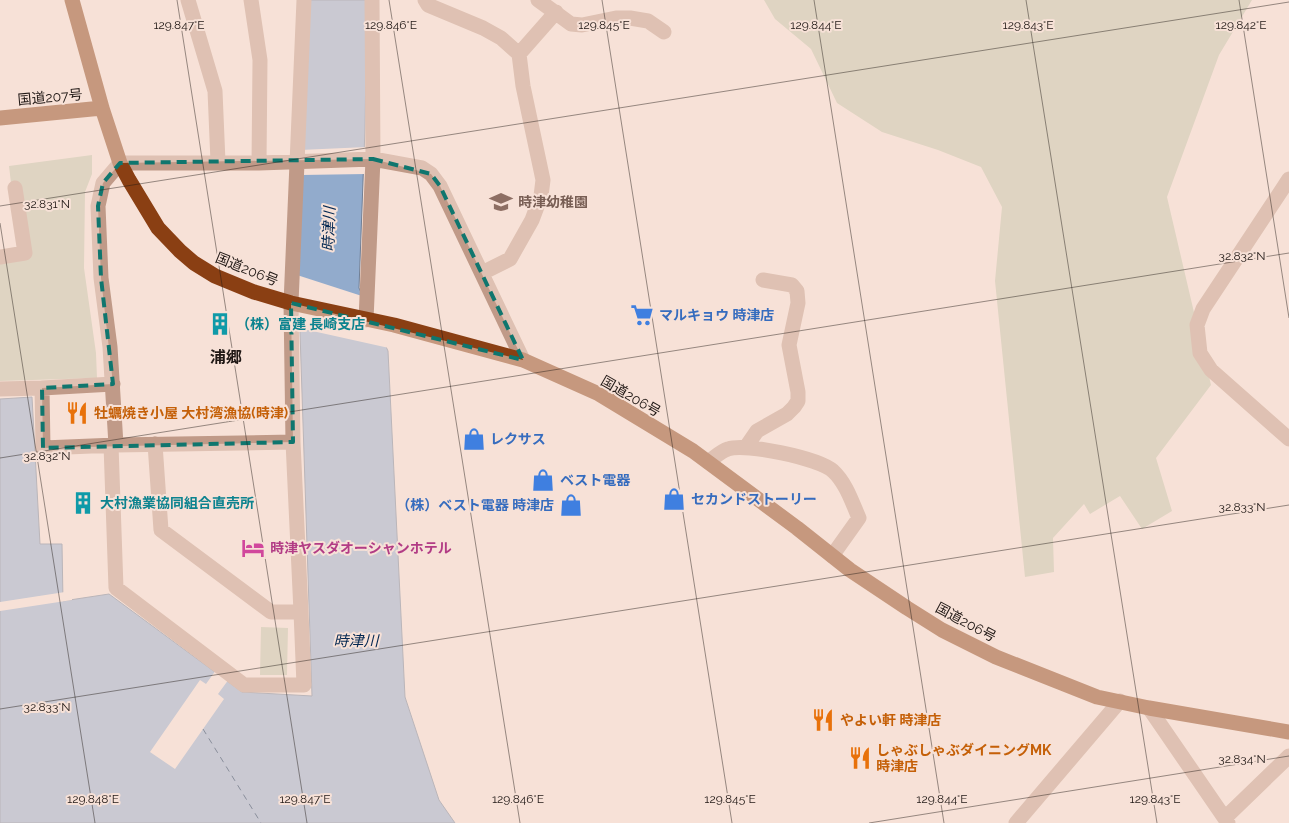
<svg xmlns="http://www.w3.org/2000/svg" width="1289" height="823" font-family="Raleway,'Noto Sans JP',sans-serif">
<style>
.green{fill:#c1c3a9}
.water{fill:#92abcc;stroke:#707f95}
.pier{fill:#f7e1d7}
.lines{fill:none;stroke-linecap:round;stroke-linejoin:round}
.ferry{stroke:#042852;stroke-width:1;stroke-dasharray:6 5;stroke-linecap:butt}
.minor{stroke:#c09a88;stroke-width:15}
.highway{stroke:#8a3f13;stroke-width:15}
.marked{fill:none;stroke:#0f766e;stroke-width:4;stroke-dasharray:10 6;stroke-linejoin:round}
.ticks{fill:none;stroke:#201815;stroke-width:1;stroke-opacity:0.45}
.labels{text-anchor:middle;stroke-width:4;stroke-linejoin:round;paint-order:stroke}
.street-label{font-size:14px;fill:#201815;stroke:#f7e1d7}
.education-label{font-size:14px;font-weight:bold;fill:#785e54;stroke:#f7e1d7;text-anchor:start}
.shop-label{font-size:14px;font-weight:bold;fill:#366cbe;stroke:#f7e1d7;text-anchor:start}
.culture-label{font-size:14px;font-weight:bold;fill:#0d838f;stroke:#f7e1d7;text-anchor:start}
.food-label{font-size:14px;font-weight:bold;fill:#c56008;stroke:#f7e1d7;text-anchor:start}
.hotel-label{font-size:14px;font-weight:bold;fill:#b23c85;stroke:#f7e1d7;text-anchor:start}
.water-label{font-size:15px;font-style:italic;fill:#042852;stroke:#f7e1d7}
.quarter-label{font-size:16px;font-weight:bold;fill:#201815;stroke:#f7e1d7}
.ticks-label{font-size:12px;text-anchor:middle;fill:#201815;stroke:#f7e1d7;stroke-width:4;stroke-linejoin:round;paint-order:stroke}
</style>
<rect width="100%" height="100%" fill="#f7e1d7"/>
<path class="green" d="M764 0H1252L1219 55 1167 197 1211 385 1156 458 1172 511 1142 529 1120 496 1090 514 1084 504 1053 538 1054 572 1025 577 995 281 1002 207 981 167 938 150 882 132 837 103 811 49 775 19Z
M92 155V174L85 192 84 268 96 353 97 378 0 381V262L20 260 9 166Z
M261 627 288 628 287 675H260Z"/>
<path class="water" d="M310 0H367L365 128 359 288 388 351 405 697 439 800 455 823H0V399L32 397 40 544H62L63 601 109 594 242 692 312 696 298 272Z"/>
<path class="pier" d="M367 147 366 174 301 175 300 150Z
M297 275 365 297 389 348 299 328Z
M65 592 66 599 72 598V600L0 611V602Z
M216 670 229 679 218 694 224 699 175 769 150 752 200 680 206 684Z"/>
<g class="lines">
<path class="ferry" d="M203 729 261 823"/>
<path class="minor" d="M188 0 215 91 218 162
M251 0 260 60 259 163
M425 0 428 5 483 28 501 38 519 54 523 86 543 180 541 196 532 220 510 259 482 273
M538 0 571 24 582 25 616 18H630L648 21 664 32
M519 54 556 12
M1289 179 1203 309 1197 325 1200 353 1211 370 1289 439
M0 257 25 253 15 188
M366 320 373 159 372 0
M42 388 113 384
M0 389 42 388 43 448 116 445
M293 442 116 445 110 347 101 278 98 206 103 183 120 163H259L373 159 422 168 431 174 440 186 523 360
M155 444 161 530 271 612H301L293 442 291 303 304 0
M111 445 116 588 244 685H304L301 612
M746 447 757 431 787 414 794 407 798 401V392L789 345 798 303 797 291 792 285 763 280
M708 462C714 458 721 451 728 449 746 443 818 458 833 471 846 483 852 502 859 518L832 556
M1149 708 1228 823
M1225 818 1289 756
M1016 823 1120 701"/>
<path class="highway" d="M72 0 102 108 120 163 129 180 158 228 180 251 194 263 215 276 254 292 291 303 394 325 523 360 599 394 693 451 797 528 850 570 907 608 942 630 996 657 1097 697 1149 708 1289 732
M0 118 102 108"/>
</g>
<path d="M0 0H1289V823H0ZM373 159 431 174 440 186 523 360 291 303 293 442 43 448 42 388 113 384 101 278 98 206 103 183 120 163Z" fill="#f7e1d7" fill-opacity=".55" fill-rule="evenodd"/>
<path class="marked" d="M373 159 431 174 440 186 523 360 291 303 293 442 43 448 42 388 113 384 101 278 98 206 103 183 120 163Z"/>
<path class="ticks" d="M177 0 307 823M389 0 520 823M602 0 732 823M814 0 944 823M1026 0 1157 823M1239 0 1289 318M0 206 1289 2M0 223 95 823M0 458 1289 253M0 709 1289 505M869 823 1289 756"/>
<defs>
<symbol id="school-bare" viewBox="-9 -9 18 18"><path d="M0-5L7-2L0 1L-7-2ZM-4 1L0 2.5L4 1V4Q0 6-4 4Z" fill="#8d6e63" stroke="#f7e1d7" stroke-width="2.5" paint-order="stroke"/></symbol>
<symbol id="supermarket-bare" viewBox="-9 -9 18 18"><path d="M-6-5.5h2.5l.6 2H6L4.5 2H-2.5L-4.4-4H-6ZM-1.5 3.2a1.3 1.3 0 1 0 .1 0ZM3 3.2a1.3 1.3 0 1 0 .1 0Z" fill="#3f7fe0" stroke="#f7e1d7" stroke-width="2.5" paint-order="stroke"/></symbol>
<symbol id="building-bare" viewBox="-9 -9 18 18"><path d="M-4-6H4V6H1V3H-1V6H-4ZM-2.5-4.3h1.7v1.8h-1.7ZM.8-4.3h1.7v1.8H.8ZM-2.5-1h1.7V.8h-1.7ZM.8-1h1.7V.8H.8Z" fill="#0f9aa8" stroke="#f7e1d7" stroke-width="2.5" paint-order="stroke"/></symbol>
<symbol id="restaurant-bare" viewBox="-9 -9 18 18"><path d="M-5-6h1v4h1v-4h1v4h1v-4h1v5L-1.5 .5V6h-2V.5L-5-1ZM5-6V6H3V1.5H1.5Q1.5-4 5-6Z" fill="#e8710a" stroke="#f7e1d7" stroke-width="2.5" paint-order="stroke"/></symbol>
<symbol id="shop-bare" viewBox="-9 -9 18 18"><path d="M-5-2.5h2.3a2.7 3.5 0 0 1 5.4 0H5L5.5 6h-11ZM-1.5-2.5h3a1.5 2.3 0 0 0-3 0Z" fill="#3f7fe0" stroke="#f7e1d7" stroke-width="2.5" paint-order="stroke"/></symbol>
<symbol id="hotel-bare" viewBox="-9 -9 18 18"><path d="M-6-4.5h1.5V1H6V5H4.5V3h-9V5H-6ZM-4 0a1.8 1.8 0 1 1 3.6 0ZM.5 0V-2.5h3Q6-2.5 6 0Z" fill="#d1479c" stroke="#f7e1d7" stroke-width="2.5" paint-order="stroke"/></symbol>
</defs>
<g fill-rule="evenodd">
<use href="#school-bare" x="485" y="186" width="32" height="32"/>
<use href="#supermarket-bare" x="626" y="299" width="32" height="32"/>
<use href="#building-bare" x="204" y="308" width="32" height="32"/>
<use href="#restaurant-bare" x="61" y="397" width="32" height="32"/>
<use href="#shop-bare" x="458" y="423" width="32" height="32"/>
<use href="#shop-bare" x="527" y="464" width="32" height="32"/>
<use href="#shop-bare" x="658" y="483" width="32" height="32"/>
<use href="#building-bare" x="67" y="487" width="32" height="32"/>
<use href="#shop-bare" x="555" y="489" width="32" height="32"/>
<use href="#hotel-bare" x="237" y="532" width="32" height="32"/>
<use href="#restaurant-bare" x="807" y="704" width="32" height="32"/>
<use href="#restaurant-bare" x="844" y="742" width="32" height="32"/>
</g>
<g class="labels">
<g class="street-label">
<text transform="translate(50 97) rotate(-5)" y="5">国道207号</text>
<text transform="translate(247 269) rotate(22)" y="5">国道206号</text>
<text transform="translate(631 396) rotate(30)" y="5">国道206号</text>
<text transform="translate(966 622) rotate(28)" y="5">国道206号</text>
</g>
<g class="education-label">
<text x="518" y="207">時津幼稚園</text>
</g>
<g class="shop-label">
<text x="659" y="320">マルキョウ 時津店</text>
<text x="490" y="444">レクサス</text>
<text x="560" y="485">ベスト電器</text>
<text x="691" y="504">セカンドストーリー</text>
<text x="554" y="510" text-anchor="end">（株）ベスト電器 時津店</text>
</g>
<g class="culture-label">
<text x="236" y="329">（株）富建 長崎支店</text>
<text x="100" y="508">大村漁業協同組合直売所</text>
</g>
<g class="food-label">
<text x="94" y="418">牡蠣焼き小屋 大村湾漁協(時津)</text>
<text x="840" y="725">やよい軒 時津店</text>
<text x="876" y="755">しゃぶしゃぶダイニングMK<tspan x="876" dy="16">時津店</tspan></text>
</g>
<g class="hotel-label">
<text x="270" y="553">時津ヤスダオーシャンホテル</text>
</g>
<g class="water-label">
<text transform="translate(329 229) rotate(-88)" y="5">時津川</text>
<text x="356" y="646">時津川</text>
</g>
<g class="quarter-label">
<text x="226" y="363">浦郷</text>
</g>
</g>
<g class="ticks-label">
<text x="179" y="29">129.847°E</text>
<text x="391" y="29">129.846°E</text>
<text x="604" y="29">129.845°E</text>
<text x="816" y="29">129.844°E</text>
<text x="1028" y="29">129.843°E</text>
<text x="1241" y="29">129.842°E</text>
<text x="47" y="208">32.831°N</text>
<text x="1242" y="260">32.832°N</text>
<text x="47" y="460">32.832°N</text>
<text x="1242" y="511">32.833°N</text>
<text x="47" y="711">32.833°N</text>
<text x="1242" y="763">32.834°N</text>
<text x="93" y="803">129.848°E</text>
<text x="305" y="803">129.847°E</text>
<text x="518" y="803">129.846°E</text>
<text x="730" y="803">129.845°E</text>
<text x="942" y="803">129.844°E</text>
<text x="1155" y="803">129.843°E</text>
</g>
</svg>
